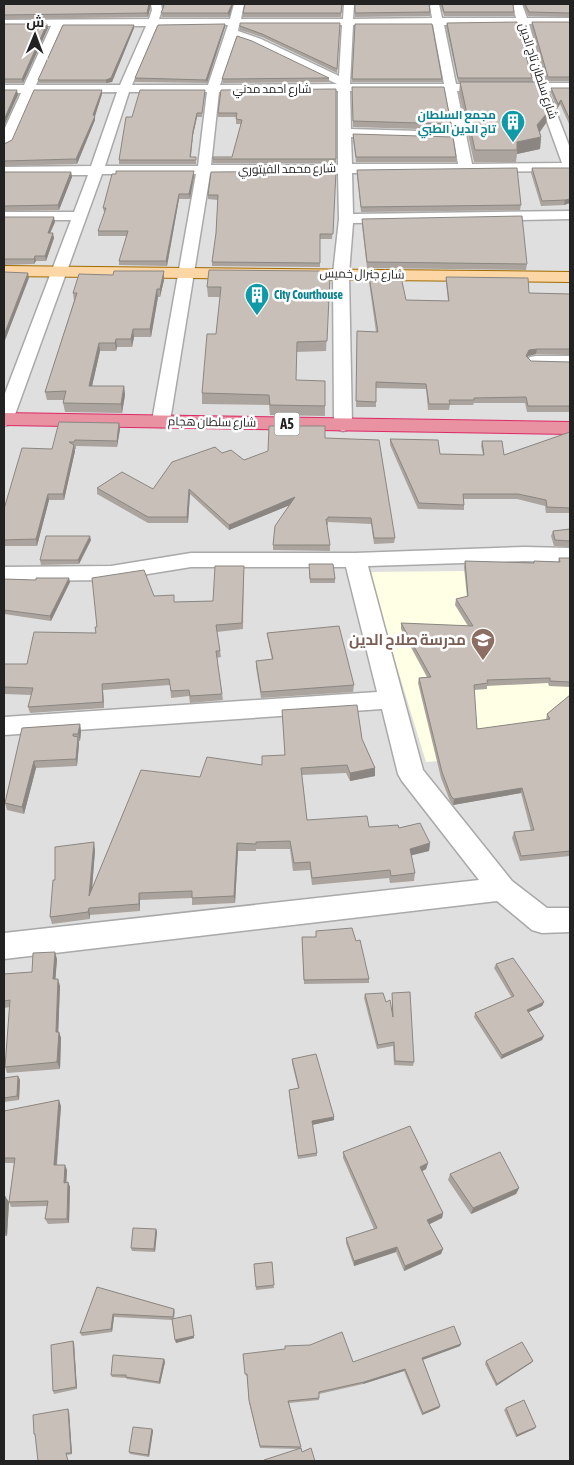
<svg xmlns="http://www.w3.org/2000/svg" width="574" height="1465" font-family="'Asap Condensed',Cairo,sans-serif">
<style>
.residential{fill:#e0dfdf}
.education{fill:#ffffe5}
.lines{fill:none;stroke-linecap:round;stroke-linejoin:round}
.minor-casing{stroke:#a9a9a9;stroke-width:3}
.major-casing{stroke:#a06b00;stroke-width:2}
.highway-casing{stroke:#dc2a67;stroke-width:2}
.minor{fill:#fff;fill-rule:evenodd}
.major{fill:#fcd6a4;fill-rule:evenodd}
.highway{fill:#e892a2;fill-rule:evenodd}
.wall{fill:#aba49e}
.shaded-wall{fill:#8b8681}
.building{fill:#c7bfb8;stroke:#8b8681}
.labels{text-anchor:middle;stroke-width:5;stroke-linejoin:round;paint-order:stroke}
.far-street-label{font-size:12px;fill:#222;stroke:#fff}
.far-culture-label{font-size:12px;font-weight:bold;fill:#0d838f;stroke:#fff;text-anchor:end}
.shield{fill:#fff;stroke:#646464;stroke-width:1}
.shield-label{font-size:14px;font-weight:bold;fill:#222}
.education-label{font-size:15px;font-weight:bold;fill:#785e54;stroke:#fff;text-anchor:end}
</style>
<rect width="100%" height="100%" fill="#f2efe9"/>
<path class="residential" d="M4 4H570V1461H4Z"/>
<path class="education" d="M570 570V750L426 762 368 572Z"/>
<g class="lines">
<defs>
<path id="minor" d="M151 4H161L162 10 159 19H230L234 4H244L241 19H343L344 4H354L353 19 432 18 430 6 432 4H439L442 18H516L513 6 515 4H522L527 18H570V24H529L546 83H570V91H548L570 148V171L352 173 353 214 570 211V219L353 223 349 274 352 425 350 429 343 431 336 429 334 425 333 274 339 219 338 173 210 174 170 421 168 425 161 427 154 425 152 421 196 174H102L13 420 11 424 4 426V396L71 220H4V212H74L88 175H4V167L91 166 117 92 33 93 11 144 4 148V130L21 93H4V85H24L51 26H4V20L149 19 152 10ZM518 24 534 84H456L444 25ZM228 25 208 85H132L157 26ZM239 25H342L339 76 261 39 238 31ZM353 25H433L444 84H350ZM62 26H146L120 85H36ZM236 38 253 43 337 84 220 85ZM338 91V165H211L219 92ZM350 91H445L453 132 351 129ZM457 91H536L562 163 472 164ZM129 92H207L198 166H105ZM351 137 454 140 458 164H352Z
M536 356H570V366L530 365 527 361 530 357Z
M524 547 570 548V562L524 561 368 566 423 770 512 881 547 908H570V932L542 933 532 930 497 901 4 959V933L479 880 402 781 398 774 382 709 4 735V717L377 692 346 567H191L111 580 4 581V567L111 566 191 553H355Z"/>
<path id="major" d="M4 266 570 272V282L4 276Z"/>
<path id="highway" d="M4 413 570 422V434L4 425Z"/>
</defs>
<use href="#minor" class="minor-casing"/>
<use href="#major" class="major-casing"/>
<use href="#highway" class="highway-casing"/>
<use href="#minor" class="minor"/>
<use href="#major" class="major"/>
<use href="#highway" class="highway"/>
</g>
<path class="wall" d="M4 4H151L148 17 4 19Z
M162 4H233L229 17H162L161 13 163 7Z
M342 4 341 17H243V13Z
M355 4 429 5 430 12V16L355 17Z
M440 4H513L514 12V16H444Z
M523 4H570V17L528 16Z
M532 22H570V81H547L531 26Z
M340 23 337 73 262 37 240 30V26Z
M447 23 532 78V82L546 123 540 132 541 137 540 149 517 154 516 162H474L459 93 460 82H458L446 27Z
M4 24H47L48 28 23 83H4Z
M225 24V27L207 83 135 82V78Z
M355 24 442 79V82H352Z
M134 25V28L112 82 106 83H39L38 80Z
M329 78V82L223 83 222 79Z
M352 87 451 124V130L353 127Z
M551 88H570V126L560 104 557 109 551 93Z
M336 89V163H213V157H232L241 124H236V117H218V113Z
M102 90V94L95 116V120L77 164 4 166V144L12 140Z
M205 94 202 117H197L193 135 191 157H196V164H119V160L132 117Z
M353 134 456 157V162H356L353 139Z
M532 168 570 203 564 205 541 206 531 173Z
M357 170 521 205 520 210 361 212 357 175Z
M336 171 332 239H320V267L212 266V262L216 233 218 200 208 199V195Z
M4 172H71L72 177 59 210 4 211Z
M194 176 190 199H179L167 266 119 265V261L127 236H98V231L105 212H104L103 208Z
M4 217 55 222 50 233 54 238 46 261H36L34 264 4 265Z
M362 219 527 264 526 270 367 268 362 225Z
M320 276H330L326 351 296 352V380L325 406V416L270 415 269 405 202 404V393L216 334 220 297H208L207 287Z
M369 276 406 300 448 301 446 283V277L529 293 570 294V355L536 354 528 356V357L531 361 570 362V412H527L525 403H474L473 405H450L449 410H428L426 389 376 388V407H356L357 331 376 332 369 282Z
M164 280 160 297H158L151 337H134L132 347H117L116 351H100L92 386H124L125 395 122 413 65 412 63 403 64 400H47L45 392 74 301 73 293Z
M119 423 120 429 117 447 76 446V449H74L75 451 64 500H49L37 546H4V509L52 449Z
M570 432V513H546L545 506 517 499H464V510L418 509 390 445V439L440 454 483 455 481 446 482 441 504 455Z
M325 438 395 538 394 543 374 544 371 524 328 522V525H327L330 545V551L273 550V545L290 505 229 530 190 494 188 523H148L97 494V488L153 489 222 453 244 460Z
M570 529V547L554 546 551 536 553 531Z
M91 540 79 564 41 565 40 560Z
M559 558H570V687L549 686 548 683 487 686V689L474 690 477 729 546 720 547 714 570 695V856L520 861 512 838 514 832 531 831 521 793 453 805 450 801 441 778 418 683 419 678 427 677 401 629V623L468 626 455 605 456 599 467 597 464 567 465 561 533 563 534 561 558 562Z
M244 566 243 629 217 632 221 657 217 658 223 700 190 703 189 696 171 698 170 685 103 690 104 708 30 713 28 707 32 695 4 694V664H27L96 633 97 627 154 596 175 602 213 601Z
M309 569 335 579V583H310Z
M4 579 70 582 51 621 4 614Z
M267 633 354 685 353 692 261 698 256 667V661L272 660 268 640Z
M282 710 362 739 375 768V776L350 781 346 773 302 775 307 820 369 827 399 828 430 843 429 851 411 855 415 873 414 881 390 883 389 878 312 885 310 870 293 871 290 849H256V851H238L235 903 192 905V898L140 900V911L90 915V919L52 924 50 917 55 880 95 850 92 889 200 777 262 765 285 755Z
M80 724 81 732 80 741H79V744L77 766 36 768 24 814 7 810 5 803 22 728Z
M302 937 369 979V983L304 984Z
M57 959 55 979 60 986 58 1032H59L61 1038 60 1069 7 1073 5 1067 10 1007 4 1008V974L32 972Z
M496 964 544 1002 542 1006 528 1012 544 1036 542 1040 501 1059 474 1017 475 1013 512 998 494 968Z
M392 993 414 1062 413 1066 394 1065 393 1046 377 1049 364 998 365 994 386 1002 392 1010Z
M292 1059 334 1120 312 1125 317 1153V1156L298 1159 289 1093V1090L298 1088 292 1063Z
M18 1076 20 1080 19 1100 4 1102V1078Z
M61 1106 57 1165 67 1170 66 1183 68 1182 70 1187 69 1223 48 1224 45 1219 47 1206 11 1207 9 1202 14 1163H4V1111Z
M343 1152 428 1163 426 1169 422 1171 443 1213 442 1218 429 1224 443 1249 441 1254 404 1271 396 1252 354 1266 346 1243V1238L374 1229 343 1158Z
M450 1174 519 1188 516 1194 471 1214 448 1180Z
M4 1196 9 1202 7 1236H4Z
M156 1229 157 1232 155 1252 132 1251 131 1248Z
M272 1262 274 1288 256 1290 254 1264Z
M97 1287 174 1309 175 1312 174 1319 194 1338 176 1343 172 1320 114 1317 112 1332 82 1336 80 1333Z
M73 1341 74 1343 77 1389 54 1394 53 1391Z
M461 1344 460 1346 423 1360 440 1406 439 1408 422 1415 404 1371 363 1384 319 1394V1400L289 1403 302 1452 299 1449 260 1448 249 1402 247 1376H246L243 1354 353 1362Z
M164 1359 165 1362 160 1384 127 1379 126 1378 112 1377 111 1375Z
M486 1361H533L531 1363 496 1386 485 1364Z
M506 1408 536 1427 534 1429 516 1437 504 1410Z
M68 1409 69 1411 72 1454 68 1455 36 1436 34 1434Z
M152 1429 153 1431 149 1457 130 1454 129 1452Z"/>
<path class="shaded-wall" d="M149 4H151L148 17 147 13Z
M232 4H233L229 17 228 13Z
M47 24 48 28 23 83 22 79Z
M225 24V27L207 83 206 80Z
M134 25V28L112 82 106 83V80Z
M17 90 18 95 4 126V120Z
M102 90V94L95 116V120L77 164 76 159Z
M561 100 560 104 557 109 558 104Z
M548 112 546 123 536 137 537 125Z
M197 113V117L193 135 190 161 193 131Z
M541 137 540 149 517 154V142Z
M194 171V176L190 199 189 194Z
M71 172 72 177 59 210 58 205Z
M179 194V199L167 266 166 261Z
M570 199V203L564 205 565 200Z
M54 217 55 222 48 238V233Z
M53 233 54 238 46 261 45 256Z
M35 256 36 261 34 264V259Z
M164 271V280L160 297V289Z
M28 273 29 278 4 343V335Z
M157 289 158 297 151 337 150 329Z
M133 329 134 337 132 347 131 339Z
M116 339 117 347 116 351 115 343Z
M99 343 100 351 90 395 89 386Z
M537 349 536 354 528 356 525 361 526 356 529 350Z
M124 386 125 395 122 413 121 404Z
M119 423 120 429 117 447V441Z
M74 445 75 451 64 500 63 494Z
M189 489 190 494 188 523 187 517Z
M48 494 49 500 37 546 36 539Z
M295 497V503L229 530V525Z
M90 536 91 540 79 564 78 560Z
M69 578 70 582 51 621 50 616Z
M102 684 103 690 104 708 103 702Z
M80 724 81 732 80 741 78 734Z
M78 737 79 744 77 766 76 759Z
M34 761 36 768 24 814 22 807Z
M375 768V776L350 781V773Z
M522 788 521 793 453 805 454 799Z
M94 842 95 850 91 903 89 896Z
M237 843 238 851 235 903 234 896Z
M430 843 429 851 409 856 410 849Z
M139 893 140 900V911L139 904Z
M89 908 90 915V919L88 912Z
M55 952 57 959 55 986 53 979Z
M58 979 60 986 58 1039 56 1032Z
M544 1002 542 1006 525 1014 527 1010Z
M59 1032 61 1038 60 1069 57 1062Z
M544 1036 542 1040 501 1059 502 1055Z
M18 1076 20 1080 19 1100 17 1096Z
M59 1100 61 1106 56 1170 54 1165Z
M334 1117V1120L312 1125V1121Z
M428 1163 426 1169 419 1173 420 1167Z
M65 1165 67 1170 66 1188 64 1183Z
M68 1182 70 1187 69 1223 67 1219Z
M519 1188 516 1194 471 1214 473 1208Z
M5 1196 9 1202 7 1236 4 1230Z
M443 1213 442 1218 426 1226 427 1220Z
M156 1229 157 1232 155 1252 154 1249Z
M397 1247 396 1252 354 1266V1261Z
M443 1249 441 1254 404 1271 405 1266Z
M113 1314 114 1317 112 1332 111 1329Z
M191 1315 194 1338 176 1343 175 1340Z
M73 1341 74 1343 77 1389 76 1387Z
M461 1344 460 1346 422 1360V1358Z
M164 1359 165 1362 160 1384 159 1382Z
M533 1361 531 1363 496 1386 497 1384Z
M405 1369 404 1371 363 1384 364 1382Z
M440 1406 439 1408 422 1415 423 1413Z
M68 1409 69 1411 72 1454 71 1453Z
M536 1427 534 1429 516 1437 517 1435Z
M152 1429 153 1431 149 1457 148 1455Z"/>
<path class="building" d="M4 4H149L147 13 4 15Z
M163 4H232L228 13H161L164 6Z
M245 4H342L341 13H243Z
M355 4H429L430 12 355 13Z
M442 4H513L514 12H444Z
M525 4H570V13L529 12Z
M517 22 532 78H458L447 23Z
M532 22H570V77H548Z
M240 23H340L337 69 262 34 240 26Z
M4 24H47L22 79H4Z
M225 24 206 80 135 78 158 25Z
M355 24H432L442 79H352Z
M63 25H134L111 78 106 80H38Z
M237 36 252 41 329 78 222 79Z
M460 82H536L548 112 537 125 541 137 517 142V150H475Z
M352 87H444L451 124 353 121Z
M551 88H570V120L561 100 558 104Z
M336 89V159H213V157H232L242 120 236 119 237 113H218L221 90Z
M4 90H17L4 120Z
M34 90H102L93 115 95 116 76 159 4 161V144L12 140Z
M140 90H205L202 113H197L193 131 190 157H196V160H119L126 117H132Z
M353 134 453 137 456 157H356Z
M517 168 521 205 361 207 357 170Z
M532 168H570V199L565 200 542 201Z
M116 171H194L189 194H179L166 261H119L128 231H98L106 208H103L112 174H116Z
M336 171 333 234H320V263L212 262 216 233 218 195H208L211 172Z
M4 172H71L58 205 4 206Z
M522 216 527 264 367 262 362 219Z
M4 217H54L48 233H53L45 256H35L34 259H4Z
M209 270 320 271V276H330L327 341 297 342 296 380 325 381V406L270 405 269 395 202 393 207 334H216L221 287H207Z
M114 271H164L160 289H157L150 329H133L131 339H116L115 343H99L89 386H124L121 404 63 403 66 391 45 392 77 293H73L79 274 113 275Z
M4 272 28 273 4 335Z
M369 276 401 277 406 300 449 301 446 277 528 278 529 293 570 294V349H537L529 350 526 356 531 361 570 362V406H528L526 397 474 398V400H449L450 404H429L426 384 376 382V402L356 401 357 331 378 332Z
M59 422 119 423 117 441 75 440 74 442H69L74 445 63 494H48L36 539 4 540V509L22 448 52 449Z
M269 426H325V438L379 440 395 538H374L371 518 328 517V519H326L330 545H273L275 526 295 497 229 525 189 489 187 517H148L97 488 122 472 153 489 172 462 215 447 222 453 231 450 244 460 268 451Z
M570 432V508L547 507 546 500 518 494H463L464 505 419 503 390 439 438 440 440 454 484 455 482 441H502L504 455Z
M570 529V541L555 540 553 531Z
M46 536H90L78 560H40Z
M559 558H570V682L550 681V678L487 680 488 683 474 685 477 729 550 719 547 714 570 695V851L521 856 514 832 534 830 522 788 454 799 451 796 442 772 419 678 431 677 401 623 473 626 456 599 468 596 465 561 534 563V561L560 562Z
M309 564H333L335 579H310Z
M215 566H244L242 623 216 625 220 651H216L222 694 190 696 189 690 171 691 169 679 102 684 103 702 28 707 33 688 4 687V664H27L34 632 96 633 95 627H97L92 578 144 570 154 596 174 595V602L213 601Z
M36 578H69L50 616 4 610V579L36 580Z
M339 626 354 685 261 692 256 661 273 659 267 633Z
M357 705 362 739 375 768 350 773 347 765 301 768 307 820 367 816 369 827 398 825 399 828 420 823 430 843 410 849 415 873 391 876 390 870 312 878 310 862 294 863 290 841 256 842V844L237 843 234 896 192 898V891L139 893V904L89 908 88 912 50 917 53 880H55V847L94 842 89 896 141 770 200 777 207 757 262 765V756L285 755 282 710Z
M80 724 78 734H73V736L78 737 76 759 34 761 22 807 5 803 22 728Z
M352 928 356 941 360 940 369 979 304 980 302 937H316V931Z
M55 952 53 979H58L56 1032H59L57 1062 5 1067 10 1000 4 1001V974L32 972 33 953Z
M513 958 544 1002 527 1010 544 1036 502 1055 475 1013 514 996 496 964Z
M410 992 414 1062 395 1061 394 1042 378 1045 365 994 383 993 386 1002 390 1000 393 1017 392 993Z
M316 1054 334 1117 312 1121 317 1153 298 1156 289 1090 299 1088 292 1059Z
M18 1076 17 1096 4 1098V1078Z
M59 1100 54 1165H65L64 1183 68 1182 67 1219H45L48 1201 9 1202 15 1158H4V1111Z
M410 1126 428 1163 420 1167 443 1213 427 1220 443 1249 405 1266 397 1247 354 1261 346 1238 377 1228 343 1152Z
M500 1152 519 1188 473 1208 450 1174Z
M4 1196H5L4 1230Z
M133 1228 156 1229 154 1249 131 1248Z
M272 1262 274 1285 256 1287 254 1264Z
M97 1287 174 1309 173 1317 113 1314 111 1329 80 1333Z
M191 1315 194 1336 175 1340 172 1319Z
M454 1326 461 1344 422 1358 440 1406 423 1413 405 1369 364 1382 319 1392V1398L288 1401 301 1447 260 1446 249 1400 247 1374H245L243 1354 285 1349V1346L310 1345 342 1332 353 1362Z
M73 1341 76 1387 53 1391 51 1345Z
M522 1342 533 1361 497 1384 486 1361Z
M113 1355 164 1359 159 1382 126 1377V1375H111Z
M524 1400 536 1427 517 1435 506 1408Z
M68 1409 71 1453H66L68 1461H38L35 1434H34L33 1415Z
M133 1427 152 1429 148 1455 129 1452Z
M301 1448 302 1452 311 1448 315 1461H264V1460Z"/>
<defs>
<symbol id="building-pin" viewBox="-11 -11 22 30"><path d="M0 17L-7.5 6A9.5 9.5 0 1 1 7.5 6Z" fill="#0f9aa8" stroke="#fff"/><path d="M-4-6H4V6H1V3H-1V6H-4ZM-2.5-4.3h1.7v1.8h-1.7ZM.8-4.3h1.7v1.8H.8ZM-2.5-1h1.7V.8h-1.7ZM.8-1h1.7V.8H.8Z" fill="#fff"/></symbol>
<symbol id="school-pin" viewBox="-11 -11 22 30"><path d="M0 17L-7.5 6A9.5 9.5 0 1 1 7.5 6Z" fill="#8d6e63" stroke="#fff"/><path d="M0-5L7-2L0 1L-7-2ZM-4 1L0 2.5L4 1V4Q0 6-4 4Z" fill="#fff"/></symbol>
</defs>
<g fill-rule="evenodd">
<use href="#building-pin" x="499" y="108" width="28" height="38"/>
<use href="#building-pin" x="243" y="281" width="28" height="38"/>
<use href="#school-pin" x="469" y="626" width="28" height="38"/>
</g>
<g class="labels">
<g class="far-street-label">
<text transform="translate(538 71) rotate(72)" y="4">شارع سلطان تاج الدين</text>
<text x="272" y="93">شارع احمد مدني</text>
<text transform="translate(287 169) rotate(-1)" y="4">شارع محمد الفيتوري</text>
<text transform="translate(362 274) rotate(1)" y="4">شارع جنرال خميس</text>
<text transform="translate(212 422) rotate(1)" y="4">شارع سلطان هجام</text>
</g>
<g class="far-culture-label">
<text x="496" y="119">مجمع السلطان<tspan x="496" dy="14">تاج الدين الطبي</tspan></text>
<text x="274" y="299" text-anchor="start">City Courthouse</text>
</g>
<rect class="shield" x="274.5" y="412.5" width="25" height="23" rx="4"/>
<g class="shield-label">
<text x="287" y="429">A5</text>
</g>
<g class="education-label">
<text x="466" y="645">مدرسة صلاح الدين</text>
</g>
</g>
<rect width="574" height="1465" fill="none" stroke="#222222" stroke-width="10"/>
<g transform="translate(35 35) rotate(1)" stroke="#ffffff" stroke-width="4" paint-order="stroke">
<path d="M0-4L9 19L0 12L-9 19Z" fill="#222222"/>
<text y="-8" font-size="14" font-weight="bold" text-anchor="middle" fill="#222222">ش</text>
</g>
</svg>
